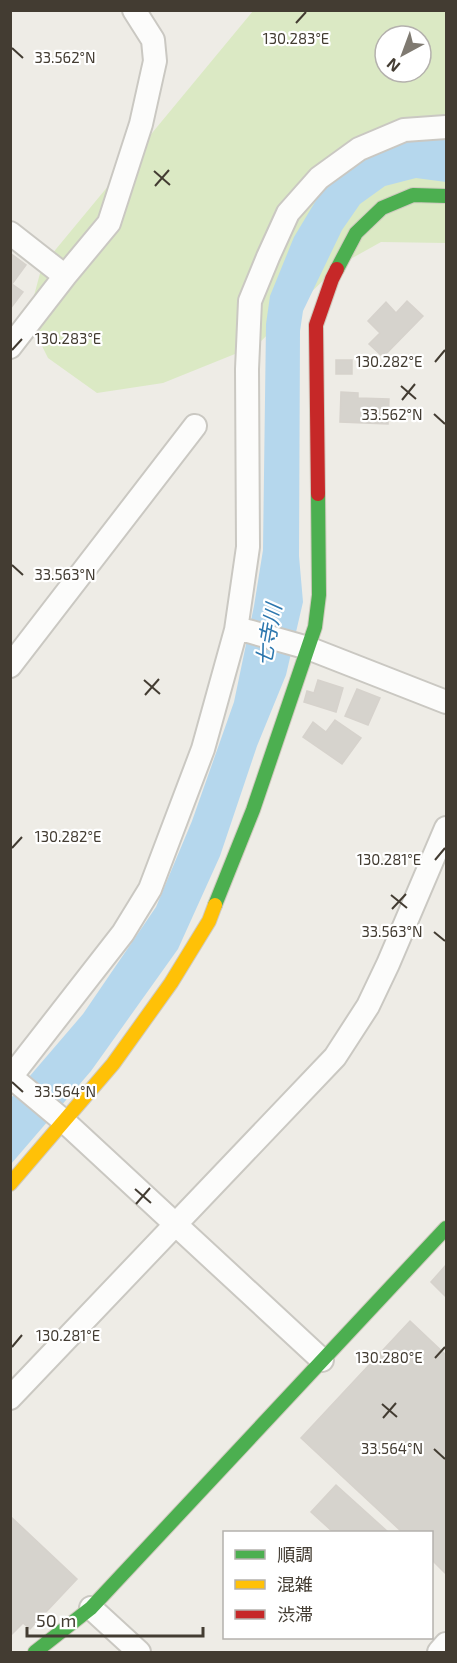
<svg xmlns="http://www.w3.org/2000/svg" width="457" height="1663" font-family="'Exo 2','Noto Sans JP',sans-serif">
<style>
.green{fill:#dbe9c4;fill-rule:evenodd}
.water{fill:#b5d7ed}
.building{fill:#d6d3cd;stroke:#d6d2cc;stroke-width:1.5}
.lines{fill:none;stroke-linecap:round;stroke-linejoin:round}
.street-casing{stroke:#cac8c2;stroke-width:26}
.fast-casing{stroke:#cfcabe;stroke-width:16}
.slow-casing{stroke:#cfcabe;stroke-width:16}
.jam-casing{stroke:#cfcabe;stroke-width:16}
.street{stroke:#fcfcfb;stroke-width:22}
.fast{stroke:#4caf50;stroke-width:14}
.slow{stroke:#ffc107;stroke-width:14}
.jam{stroke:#c62828;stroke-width:14}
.ticks{fill:none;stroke:#433c32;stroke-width:2}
.labels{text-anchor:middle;stroke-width:4.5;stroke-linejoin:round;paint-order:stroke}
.water-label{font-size:21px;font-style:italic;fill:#2c77ae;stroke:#fff}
.ticks-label{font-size:15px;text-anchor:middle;fill:#433c32;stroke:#fff;stroke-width:4.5;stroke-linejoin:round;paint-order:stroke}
</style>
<rect width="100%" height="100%" fill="#eeece6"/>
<path class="green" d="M253 11H446V243L381 242 338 266 257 345 163 383 97 393 48 358 28 318 42 266ZM385 36H421V72H385Z"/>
<path class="water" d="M446 136V182L416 178 385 186 360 204 342 230 303 311 300 331 299 556 303 602 286 675 257 746 220 856 178 949 91 1071 11 1164V1098L83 1014 156 907 192 821 234 702 254 606 263 550 266 324 270 296 294 237 318 197 337 173 392 142Z"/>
<path class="building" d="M10 253 26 265 12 284 23 292 10 309Z
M407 301 423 316 383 357 369 344 380 333 368 321 386 302 396 313Z
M336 360H352V374H336Z
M341 392 358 393V398L389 399 388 424 340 422Z
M318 680 343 688 336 712 304 702 307 691 314 693Z
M357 689 380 698 368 725 345 716Z
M335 720 361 738 342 764 303 737 313 722 326 732Z
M446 1265V1297L431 1282Z
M410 1321 446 1355V1574L432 1560V1532H402L301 1438Z
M336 1485 388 1532H333L311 1512Z
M10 1516 77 1579 30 1629 23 1623 10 1636Z"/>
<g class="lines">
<defs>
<path id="street" d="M10 233 65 276
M10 347 65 276 109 223 141 124 155 61 153 40 134 10
M236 630 248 631 308 648 446 702
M10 666 195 426
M10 1076 65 1122 322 1360
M10 1078 123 933 150 889 203 749 236 630 248 547 247 369 250 301 268 257 288 213 319 178 359 149 404 130 446 127
M10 1398 335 1057 368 1006 388 964 446 828
M91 1608 139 1652
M439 1652 446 1644"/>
<path id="fast" d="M337 269 356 233 382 208 413 195 446 196
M215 905 253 810 315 627 319 595 318 494
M35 1652 91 1608 446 1228"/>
<path id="slow" d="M10 1184 113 1064 171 983 209 921 215 905"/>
<path id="jam" d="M318 494 316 325 332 279 337 269"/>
</defs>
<use href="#street" class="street-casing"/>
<use href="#fast" class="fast-casing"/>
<use href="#slow" class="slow-casing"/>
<use href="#jam" class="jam-casing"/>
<use href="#street" class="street"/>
<use href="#fast" class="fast"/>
<use href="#slow" class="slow"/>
<use href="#jam" class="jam"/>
</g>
<path class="ticks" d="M296 23 306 12M12 48 23 58M154 171 170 185M155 186 169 170M12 350 22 339M435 362 445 350M401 386 416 399M402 400 415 384M434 414 445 424M12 565 23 575M144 680 160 694M145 695 159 679M12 848 22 837M435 860 445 848M391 895 407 908M392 909 406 894M434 932 445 941M12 1082 23 1092M135 1189 151 1203M136 1204 150 1188M12 1347 22 1335M435 1358 445 1347M382 1404 397 1417M383 1418 396 1403M434 1449 445 1459"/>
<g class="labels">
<g class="water-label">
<text transform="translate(269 635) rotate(-80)" y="7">七寺川</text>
</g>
</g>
<g class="ticks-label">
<text x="296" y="44">130.283°E</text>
<text x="65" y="63">33.562°N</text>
<text x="68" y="344">130.283°E</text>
<text x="389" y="367">130.282°E</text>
<text x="392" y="420">33.562°N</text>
<text x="65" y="580">33.563°N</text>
<text x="68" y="842">130.282°E</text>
<text x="389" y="865">130.281°E</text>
<text x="392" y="937">33.563°N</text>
<text x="65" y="1097">33.564°N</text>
<text x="68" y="1341">130.281°E</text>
<text x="389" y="1363">130.280°E</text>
<text x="392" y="1454">33.564°N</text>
</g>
<rect width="457" height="1663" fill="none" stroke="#433c32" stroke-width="24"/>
<rect x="223" y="1531" width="210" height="108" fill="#ffffff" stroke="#b4b1ad" stroke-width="1.5"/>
<rect x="235" y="1550" width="30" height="9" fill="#4caf50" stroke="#b4b1ad" stroke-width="1.5"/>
<text x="277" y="1561" font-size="18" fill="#433c32">順調</text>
<rect x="235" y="1580" width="30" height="9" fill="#ffc107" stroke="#b4b1ad" stroke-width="1.5"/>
<text x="277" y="1591" font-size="18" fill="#433c32">混雑</text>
<rect x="235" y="1610" width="30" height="9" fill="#c62828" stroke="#b4b1ad" stroke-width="1.5"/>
<text x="277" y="1621" font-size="18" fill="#433c32">渋滞</text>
<g transform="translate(403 54) rotate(221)"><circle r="28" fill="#ffffff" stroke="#b4b1ad" stroke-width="1.5"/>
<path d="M0-4.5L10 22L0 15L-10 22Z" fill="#7f7a71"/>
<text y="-9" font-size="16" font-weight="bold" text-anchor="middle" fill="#433c32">N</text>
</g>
<path d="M27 1627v9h176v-9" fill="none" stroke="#433c32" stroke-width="3"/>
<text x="36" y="1627" font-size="18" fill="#433c32" stroke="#ffffff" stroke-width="4.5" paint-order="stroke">50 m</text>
</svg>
